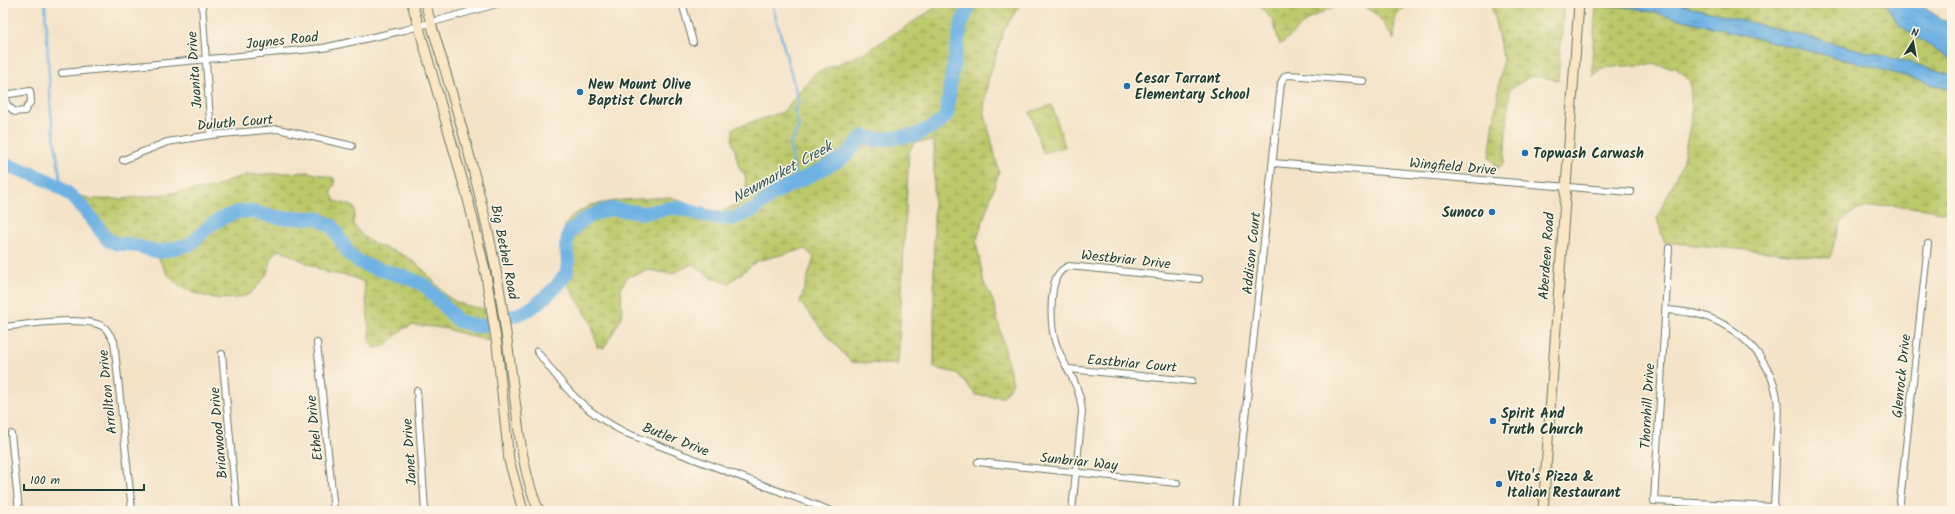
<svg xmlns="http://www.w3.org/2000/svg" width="1955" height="514" font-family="Kalam,sans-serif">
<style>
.grass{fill:url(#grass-tufts);stroke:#6e8350}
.wetland{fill:url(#wetland-marsh);stroke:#6e8350}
.water{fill:url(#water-ripples);stroke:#46788c}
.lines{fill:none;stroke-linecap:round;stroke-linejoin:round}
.stream{stroke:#6eb2e4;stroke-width:2.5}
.river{stroke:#6eb2e4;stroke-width:14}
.minor-casing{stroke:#6a7767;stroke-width:8}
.secondary-casing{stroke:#6a7767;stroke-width:11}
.minor{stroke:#fff;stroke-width:6}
.secondary{stroke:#fbe6c3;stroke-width:9}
.poi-dot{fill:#1f6fb2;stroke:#fcf5e5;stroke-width:1.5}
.labels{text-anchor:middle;stroke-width:3;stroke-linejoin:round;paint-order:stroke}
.street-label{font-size:14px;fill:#1f3d34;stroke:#fcf5e5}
.poi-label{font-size:14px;font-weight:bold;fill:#1f3d34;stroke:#fcf5e5;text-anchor:start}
.water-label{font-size:15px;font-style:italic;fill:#335a60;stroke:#fcf5e5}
</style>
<defs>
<pattern id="grass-tufts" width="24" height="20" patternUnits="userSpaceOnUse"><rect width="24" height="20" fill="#bcc96b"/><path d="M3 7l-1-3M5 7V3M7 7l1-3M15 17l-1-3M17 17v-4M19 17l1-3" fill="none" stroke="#98a459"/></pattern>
<pattern id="wetland-marsh" width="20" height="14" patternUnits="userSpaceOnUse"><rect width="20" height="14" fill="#bcc96b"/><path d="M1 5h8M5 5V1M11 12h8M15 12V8" fill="none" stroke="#98a459"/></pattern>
<pattern id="water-ripples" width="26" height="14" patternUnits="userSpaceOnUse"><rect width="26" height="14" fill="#6eb2e4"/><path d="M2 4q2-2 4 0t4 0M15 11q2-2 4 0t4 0" fill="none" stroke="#5a92ba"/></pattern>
</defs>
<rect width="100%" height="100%" fill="#fcf5e5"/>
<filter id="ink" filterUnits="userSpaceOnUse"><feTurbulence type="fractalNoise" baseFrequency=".025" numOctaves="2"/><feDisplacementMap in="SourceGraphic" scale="8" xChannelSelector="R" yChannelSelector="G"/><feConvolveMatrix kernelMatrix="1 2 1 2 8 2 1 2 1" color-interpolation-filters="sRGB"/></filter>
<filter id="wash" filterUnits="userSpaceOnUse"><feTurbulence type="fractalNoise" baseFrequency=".012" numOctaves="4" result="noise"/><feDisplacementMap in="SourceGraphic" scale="16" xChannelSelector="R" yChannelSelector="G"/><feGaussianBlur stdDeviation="0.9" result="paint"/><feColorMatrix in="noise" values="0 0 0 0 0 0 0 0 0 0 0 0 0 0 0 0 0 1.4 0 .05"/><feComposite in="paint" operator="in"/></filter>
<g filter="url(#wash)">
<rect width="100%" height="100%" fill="#f4e3c7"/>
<path class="grass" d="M1052 105 1065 147 1043 153 1030 112Z"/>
<path class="wetland" d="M937 3H1021L1004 30 988 80 984 109 999 172 976 242 984 283 993 301 1013 383 1003 397 976 395 957 373 934 368V141L915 142 909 151 898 365 851 362 822 330 800 302 814 257 805 249 757 261 729 283 711 278 693 264 670 274 649 270 627 277 621 288 622 317 604 348 597 347 592 324 569 286 563 257 565 226 572 216 591 205 622 200 670 197 701 209 722 212 747 198 745 174 740 170 732 140 733 128 783 112 814 74 866 52 933 9Z
M1258 3H1342L1310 18 1280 45 1273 21Z
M1351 3H1410L1395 16 1394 40C1382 20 1375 7 1351 3Z
M1491 3H1564L1558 80 1531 76 1510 89 1504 163 1498 169 1489 157 1503 57Z
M1674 3H1885L1898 24 1952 61V75L1915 64Z
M1596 5 1635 8 1870 66 1952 90V214C1924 209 1862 194 1842 222 1836 232 1834 246 1830 258L1664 242 1657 218 1682 164 1692 116 1690 81 1676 68 1651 64 1601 68 1593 77 1592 60Z
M308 172 334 178 335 184 331 192 335 201 353 206 355 210 353 224C369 249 388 245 410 259 425 268 434 284 447 296 458 305 472 307 485 309L488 341 443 328 412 325 403 329 385 346 375 348 371 345 364 282 349 276 328 273 280 250C266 256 272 268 264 278 260 282 253 293 247 295 225 304 188 296 172 279 163 271 158 255 152 245L109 235 74 194 91 199H122L214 188 232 179 247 175Z"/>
<path class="water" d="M1597 3H1674L1915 64 1952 75V90L1870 66 1635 8 1596 5Z
M1885 3H1920L1939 18 1952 24V61L1898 24Z"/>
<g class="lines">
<path class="stream" d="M45 3 51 112 60 178 65 191
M772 3 799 103 794 109 799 126 790 144 793 165 798 181"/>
<path class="river" d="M3 164C24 171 48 178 65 191 82 204 95 224 108 240L118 244H129L159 252 191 244 209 226 224 217 237 212 248 211 280 218H317L332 226 349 254 358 261 368 266 409 278 426 286 458 321 476 326 486 325 524 312 536 305 556 287 567 272 568 261 566 247 569 233 579 223 590 216 603 211 612 209 644 213 669 208H679L714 218 732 219 754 210 773 194 842 159 864 136 876 140 915 135 938 124 947 114 950 85 961 25 970 3"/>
</g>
</g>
<g filter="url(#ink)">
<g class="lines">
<defs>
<path id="minor" d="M202 3 211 135
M682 3 693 42
M62 73 323 48 405 30 500 3
M3 95 30 91 31 101 25 111 15 112 7 105 4 95
M123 160 167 142 211 135 278 129 352 146
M1273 163 1631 192
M1665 310C1679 311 1694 312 1707 317 1743 330 1771 360 1777 398 1779 414 1777 431 1776 447 1776 467 1775 487 1774 507L1654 501 1669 248
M3 327C25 325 88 314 105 328 108 331 111 337 114 341L132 511
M317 343 334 511
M537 351C565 389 584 412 626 433L831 511
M222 354 237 511
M1069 369 1192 381
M417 391 425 511
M11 434 19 511
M978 462 1177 483
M1072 511 1082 412C1080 382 1065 370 1056 344 1050 328 1050 294 1056 278 1059 272 1063 268 1069 266L1199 279
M1235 511 1281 83 1285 76 1289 75 1363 81
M1899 511 1928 244"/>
<path id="secondary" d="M412 3 469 203 486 275 497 345 509 460 523 511
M425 3C452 93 480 183 497 276 505 319 510 364 516 408 520 443 525 478 539 511
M1543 511 1579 3"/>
</defs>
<use href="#minor" class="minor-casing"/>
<use href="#secondary" class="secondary-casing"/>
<use href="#minor" class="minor"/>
<use href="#secondary" class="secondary"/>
</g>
</g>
<g class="poi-dot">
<circle cx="1127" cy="86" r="4"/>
<circle cx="580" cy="92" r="4"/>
<circle cx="1525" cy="153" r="4"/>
<circle cx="1492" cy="212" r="4"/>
<circle cx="1493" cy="421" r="4"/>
<circle cx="1499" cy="484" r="4"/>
</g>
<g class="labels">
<g class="street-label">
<text transform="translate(282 40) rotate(-6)" y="5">Joynes Road</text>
<text transform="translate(194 70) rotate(-94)" y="5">Juanita Drive</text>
<text transform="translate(235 122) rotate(-5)" y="5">Duluth Court</text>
<text transform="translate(1453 166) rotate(5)" y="5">Wingfield Drive</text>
<text transform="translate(505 252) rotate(79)" y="5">Big Bethel Road</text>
<text transform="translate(1251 253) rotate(-84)" y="5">Addison Court</text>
<text transform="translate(1546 256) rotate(-86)" y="5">Aberdeen Road</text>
<text transform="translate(1126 259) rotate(6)" y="5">Westbriar Drive</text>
<text transform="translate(1132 363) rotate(5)" y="5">Eastbriar Court</text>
<text transform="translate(1901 376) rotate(-84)" y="5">Glenrock Drive</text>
<text transform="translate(107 392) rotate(-96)" y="5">Arrollton Drive</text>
<text transform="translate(1647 406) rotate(-87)" y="5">Thornhill Drive</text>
<text transform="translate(314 428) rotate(-96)" y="5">Ethel Drive</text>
<text transform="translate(218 433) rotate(-95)" y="5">Briarwood Drive</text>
<text transform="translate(676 439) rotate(21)" y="5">Butler Drive</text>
<text transform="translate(409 452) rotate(-94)" y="5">Janet Drive</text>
<text transform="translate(1079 461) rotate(6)" y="5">Sunbriar Way</text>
</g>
<g class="poi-label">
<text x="1135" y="83">Cesar Tarrant<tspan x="1135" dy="16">Elementary School</tspan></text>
<text x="588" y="89">New Mount Olive<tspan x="588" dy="16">Baptist Church</tspan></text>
<text x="1533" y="158">Topwash Carwash</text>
<text x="1484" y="217" text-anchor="end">Sunoco</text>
<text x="1501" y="418">Spirit And<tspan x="1501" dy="16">Truth Church</tspan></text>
<text x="1507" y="481">Vito's Pizza &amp;<tspan x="1507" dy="16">Italian Restaurant</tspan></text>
</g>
<g class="water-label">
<text transform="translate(782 172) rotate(-29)" y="5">Newmarket Creek</text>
</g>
</g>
<rect width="1955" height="514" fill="none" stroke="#fcf5e5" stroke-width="16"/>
<g transform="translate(1913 42) rotate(11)" stroke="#fcf5e5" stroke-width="3" paint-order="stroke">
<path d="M0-3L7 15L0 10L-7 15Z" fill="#1f3d34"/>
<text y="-6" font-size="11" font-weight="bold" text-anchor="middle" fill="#1f3d34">N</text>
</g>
<path d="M24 484v6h120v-6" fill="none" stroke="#1f3d34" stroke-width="2"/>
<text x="30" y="484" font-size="12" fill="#1f3d34" stroke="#fcf5e5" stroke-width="3" paint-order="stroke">100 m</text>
</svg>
